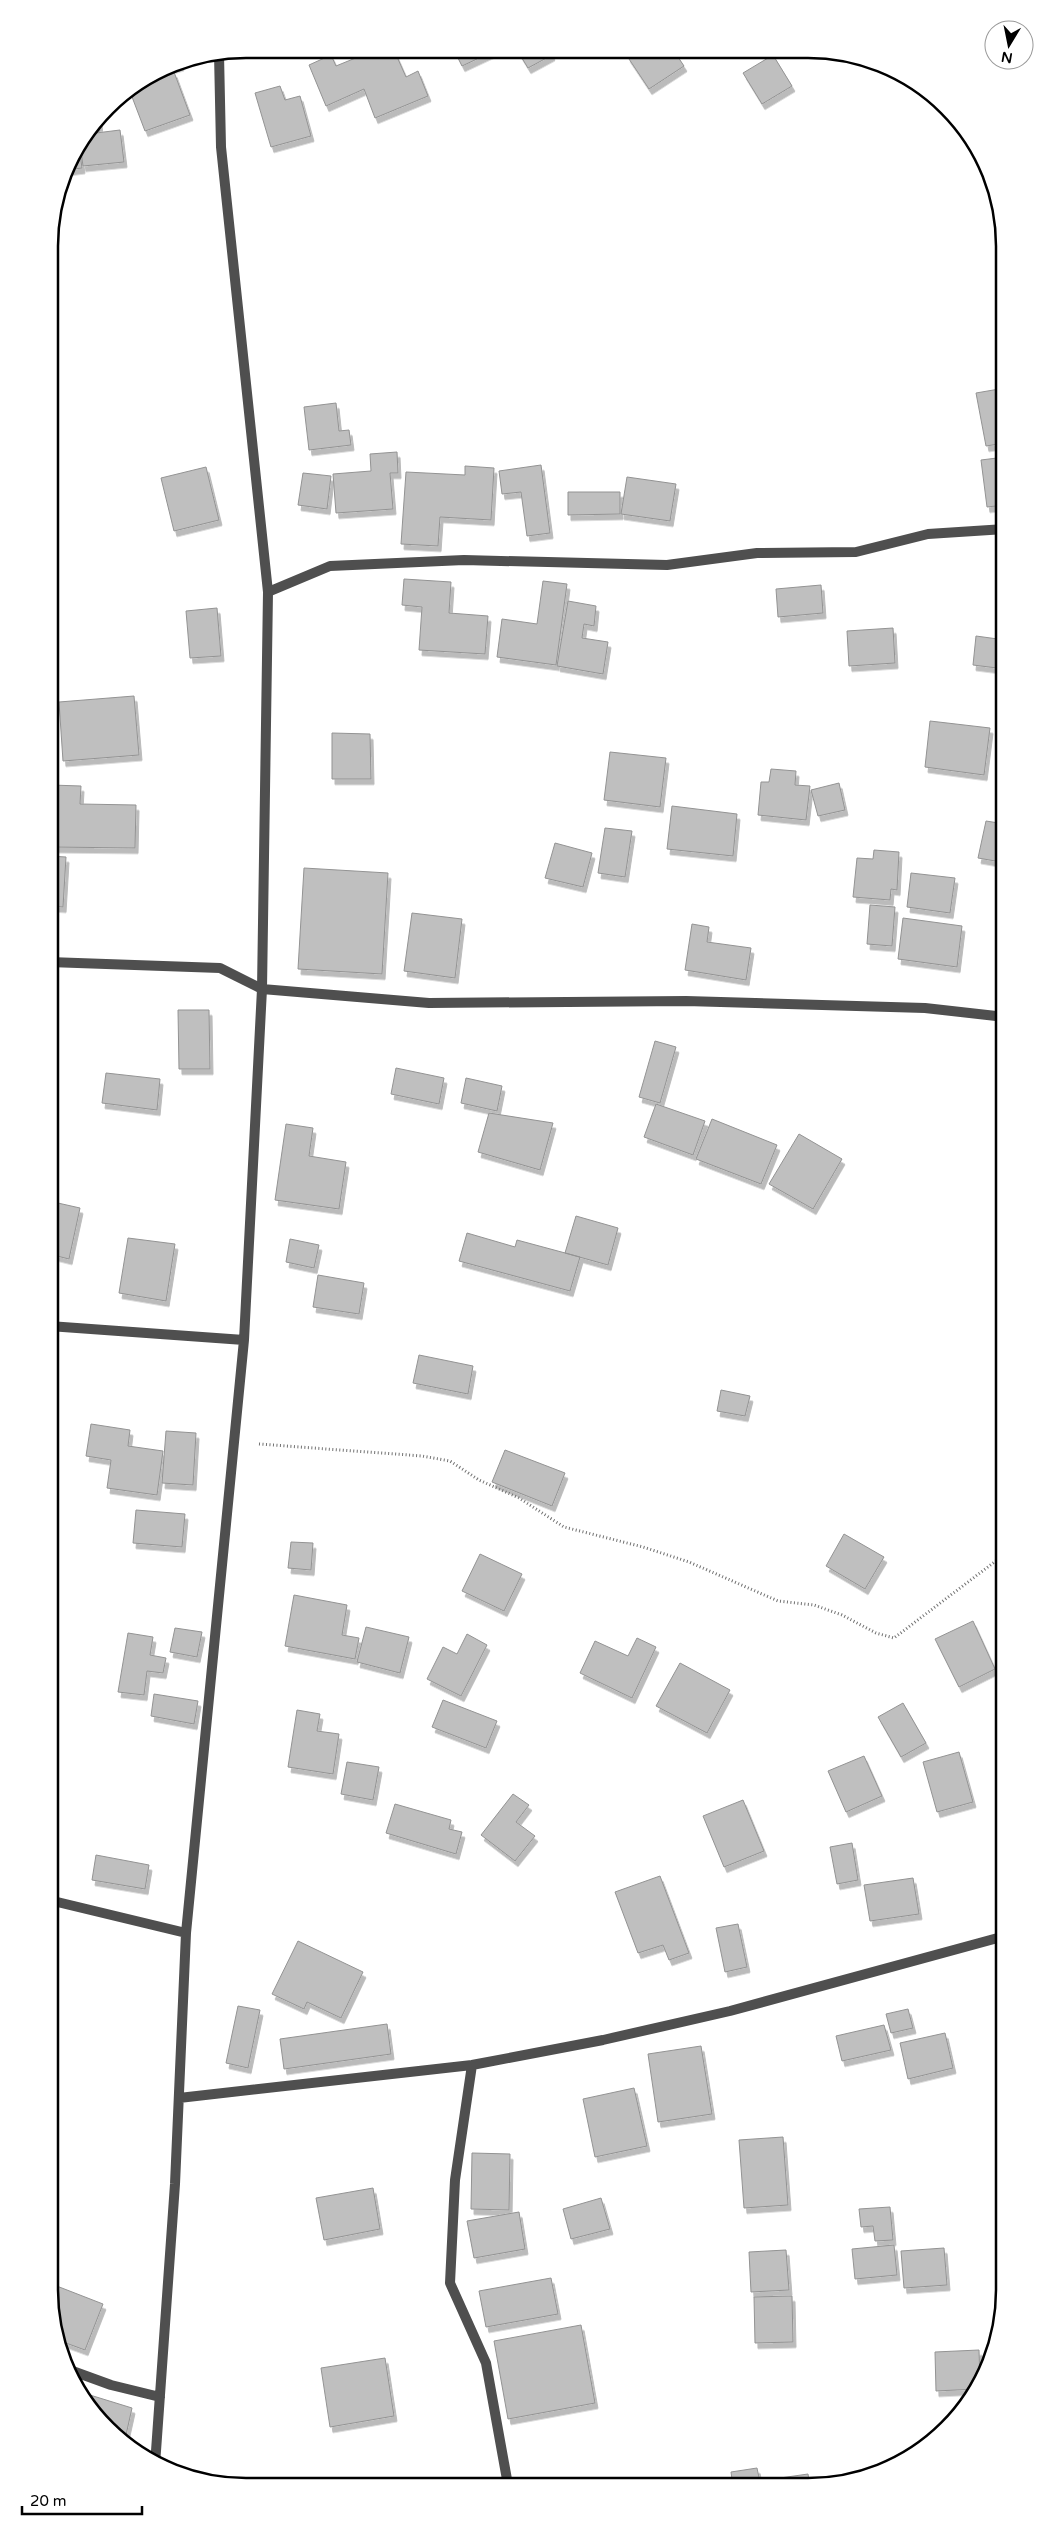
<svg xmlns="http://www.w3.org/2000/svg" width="1054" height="2536" font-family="'Varela Round',sans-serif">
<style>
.building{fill:#bfbfbf;stroke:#939393;filter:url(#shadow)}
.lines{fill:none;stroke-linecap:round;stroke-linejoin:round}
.path{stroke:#717171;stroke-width:3;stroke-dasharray:1 2.5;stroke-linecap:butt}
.street{stroke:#4f4f4f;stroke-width:10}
.rim{fill:none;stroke:#000;stroke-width:2.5}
</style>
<defs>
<filter id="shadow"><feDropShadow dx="3" dy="5.5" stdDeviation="0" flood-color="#0004"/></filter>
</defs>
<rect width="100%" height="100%" fill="#fff"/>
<path class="building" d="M375 50H394L406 77 418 71 428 96 375 118 364 89 326 106 309 65 331 55 336 66Z
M454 50H494V51L462 66Z
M517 50 550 51 552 55 528 68Z
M634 51H674L684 66 649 89 627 56Z
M773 55 792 86 762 104 743 73Z
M180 62 181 65 157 72 170 64Z
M174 72 190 115 145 131 129 89Z
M280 86 285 100 300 96 311 136 271 147 255 93Z
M99 119 100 131 89 132Z
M120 130 124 162 83 166 80 144 88 134Z
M79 146 82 168 66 170 69 159Z
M1005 388V443L986 446 976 393Z
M336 403 339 431 349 430 351 445 309 450 304 407Z
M397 452 398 473H390L393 509 336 513 333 474 371 471 370 454Z
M1005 457V505L987 507 981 460Z
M541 465 550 533 527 536 521 492 502 494 499 471Z
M465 466 494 468 491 520 440 517 438 546 401 544 406 472 465 475Z
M206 467 219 520 174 531 161 478Z
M303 473 331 476 327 509 298 505Z
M627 477 676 484 670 521 621 514Z
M568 492H620V514L568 515Z
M404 579 451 582 449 613 488 616 485 654 419 650 422 607 402 605Z
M543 581 567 584 556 665 497 657 502 619 537 624Z
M821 585 823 613 778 617 776 589Z
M568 601 596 606 594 626 584 624 582 638 608 642 603 674 557 666Z
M217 608 221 656 190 658 186 611Z
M893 628 895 663 849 666 847 631Z
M976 636 1005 640V669L973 665Z
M134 696 139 755 63 761 59 702Z
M930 721 990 728 984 775 925 767Z
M332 733 370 734 371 779H332Z
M610 752 666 758 660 807 604 800Z
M771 769 796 771 795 785 810 786 806 820 758 815 761 782H769Z
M839 783 845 810 818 816 811 790Z
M51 785 81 786 80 804 136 805 135 848 50 847Z
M672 806 737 814 733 856 667 849Z
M986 821 1005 824 1001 862 978 858Z
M605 828 632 831 625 877 598 873Z
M555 843 592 853 583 887 545 878Z
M874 850 899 852 897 890 891 889 890 900 853 897 857 858 873 859Z
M49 856 66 857 63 907 49 906Z
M304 868 388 873 382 974 298 969Z
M911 873 955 878 950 913 907 907Z
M870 905 895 907 892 946 867 944Z
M412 913 462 919 455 978 404 971Z
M903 918 962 926 957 967 898 959Z
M692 924 709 927 707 942 751 948 746 980 685 970Z
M178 1010H209L210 1069H179Z
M655 1041 676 1047 660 1103 639 1097Z
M396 1068 444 1078 439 1104 391 1094Z
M106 1073 160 1079 157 1110 102 1103Z
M466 1078 502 1086 497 1111 461 1103Z
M656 1104 705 1121 693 1155 644 1137Z
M489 1113 553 1123 540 1170 478 1152Z
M712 1119 777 1145 761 1184 696 1159Z
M286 1124 313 1128 309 1156 346 1162 339 1209 275 1200Z
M799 1134 842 1159 813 1209 769 1184Z
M49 1201 80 1208 69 1259 49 1254Z
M576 1216 618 1228 608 1265 565 1253Z
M467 1233 515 1247 517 1240 580 1257 570 1291 459 1261Z
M128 1238 175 1244 166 1301 119 1293Z
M290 1239 319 1245 314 1268 286 1262Z
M318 1275 364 1283 359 1314 313 1307Z
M419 1355 473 1366 468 1394 413 1383Z
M721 1390 750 1396 745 1416 717 1411Z
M91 1424 130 1430 128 1446 163 1451 157 1495 107 1488 111 1460 86 1456Z
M166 1431 196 1433 193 1485 162 1483Z
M505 1450 565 1473 552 1506 492 1482Z
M136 1510 185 1514 182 1547 133 1543Z
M844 1534 884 1557 865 1589 826 1566Z
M291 1542 313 1543 311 1570 288 1568Z
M480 1554 522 1574 504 1611 462 1591Z
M294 1595 347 1605 342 1635 359 1638 355 1659 285 1646Z
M973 1621 995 1669 959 1687 935 1639Z
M366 1627 409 1637 400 1673 357 1662Z
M175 1628 202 1632 197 1657 170 1652Z
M128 1633 153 1637 150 1655 166 1658 163 1673 147 1671 144 1695 118 1692Z
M467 1634 487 1645 461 1696 427 1679 443 1647 457 1654Z
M637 1638 656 1647 632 1698 580 1673 595 1641 628 1656Z
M680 1663 730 1690 707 1733 656 1706Z
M154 1694 198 1701 194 1724 151 1716Z
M443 1700 497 1721 486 1748 432 1727Z
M903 1703 926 1743 901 1757 878 1717Z
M297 1710 320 1714 317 1731 339 1734 333 1774 288 1767Z
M959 1752 973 1802 937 1812 923 1762Z
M864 1756 882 1796 846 1812 828 1771Z
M347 1762 379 1767 373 1800 341 1794Z
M513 1794 529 1805 516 1822 535 1836 515 1861 481 1835Z
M743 1800 764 1851 724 1867 703 1816Z
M395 1804 451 1820 449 1829 462 1832 456 1854 386 1833Z
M852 1843 858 1880 837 1884 830 1847Z
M96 1855 149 1865 145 1889 92 1880Z
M660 1876 689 1953 669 1960 663 1945 638 1953 615 1892Z
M913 1878 919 1914 870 1921 864 1885Z
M738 1924 747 1967 725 1972 716 1928Z
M298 1941 363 1972 341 2018 307 2002 304 2009 272 1994Z
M238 2006 260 2010 248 2068 226 2063Z
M908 2009 913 2028 891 2033 886 2014Z
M387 2024 391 2054 284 2069 280 2039Z
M884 2025 891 2050 842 2061 836 2036Z
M945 2033 953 2068 908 2079 900 2043Z
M701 2046 712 2114 658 2122 648 2054Z
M634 2088 647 2146 595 2157 583 2099Z
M783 2137 788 2205 744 2208 739 2140Z
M472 2153 510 2154 509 2210 471 2209Z
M373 2188 380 2229 324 2240 316 2198Z
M601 2198 610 2229 571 2239 563 2209Z
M890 2207 893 2240 875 2241 873 2226 861 2227 859 2209Z
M519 2212 525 2249 474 2258 467 2221Z
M894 2245 897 2275 855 2279 852 2249Z
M944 2248 947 2285 904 2288 901 2251Z
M786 2250 789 2290 751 2292 749 2252Z
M551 2278 558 2314 486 2327 479 2291Z
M49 2283 103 2304 85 2350 55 2339Z
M792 2296 793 2342 755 2343 754 2297Z
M581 2325 595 2403 508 2419 494 2341Z
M979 2350 980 2381 976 2389 936 2391 935 2352Z
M385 2358 394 2416 330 2427 321 2368Z
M77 2391 132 2408 124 2444 115 2438Z
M757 2468 761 2487H733L731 2472Z
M808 2474 810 2487H767L766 2480Z"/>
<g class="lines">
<path class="path" d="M259 1444 422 1456 450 1461 479 1480 519 1498 564 1527 643 1547 689 1562 778 1601 814 1605 842 1615 876 1633 894 1638 1005 1554"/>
<path class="street" d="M268 592 330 566 464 560 667 565 757 553 856 552 928 534 1005 529
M49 962 220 968 262 989 429 1003 686 1001 925 1008 1005 1017
M49 1326 244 1340
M49 1900 186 1933
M472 2065 455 2180 450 2283 486 2363 508 2485
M179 2098 472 2065 603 2040 730 2011 1005 1936
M67 2369 111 2385 160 2397
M155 2465 175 2184 186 1933 244 1340 262 989 268 592 221 147 219 54"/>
</g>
<path d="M0 0H1054V2536H0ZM246 58H808A188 188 0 0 1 996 246V2290A188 188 0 0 1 808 2478H246A188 188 0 0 1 58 2290V246A188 188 0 0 1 246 58Z" fill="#fff" fill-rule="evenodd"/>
<path class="rim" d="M246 58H808A188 188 0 0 1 996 246V2290A188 188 0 0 1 808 2478H246A188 188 0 0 1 58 2290V246A188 188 0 0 1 246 58Z"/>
<g transform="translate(1009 45) rotate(190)"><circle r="24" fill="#ffffff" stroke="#999999"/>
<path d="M0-4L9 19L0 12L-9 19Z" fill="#000000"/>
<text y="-8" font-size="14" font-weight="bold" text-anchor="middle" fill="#000000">N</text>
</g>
<path d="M22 2506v8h120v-8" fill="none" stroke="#000000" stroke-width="2.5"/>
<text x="30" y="2506" font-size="15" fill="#000000" stroke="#ffffff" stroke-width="4" paint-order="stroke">20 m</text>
</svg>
